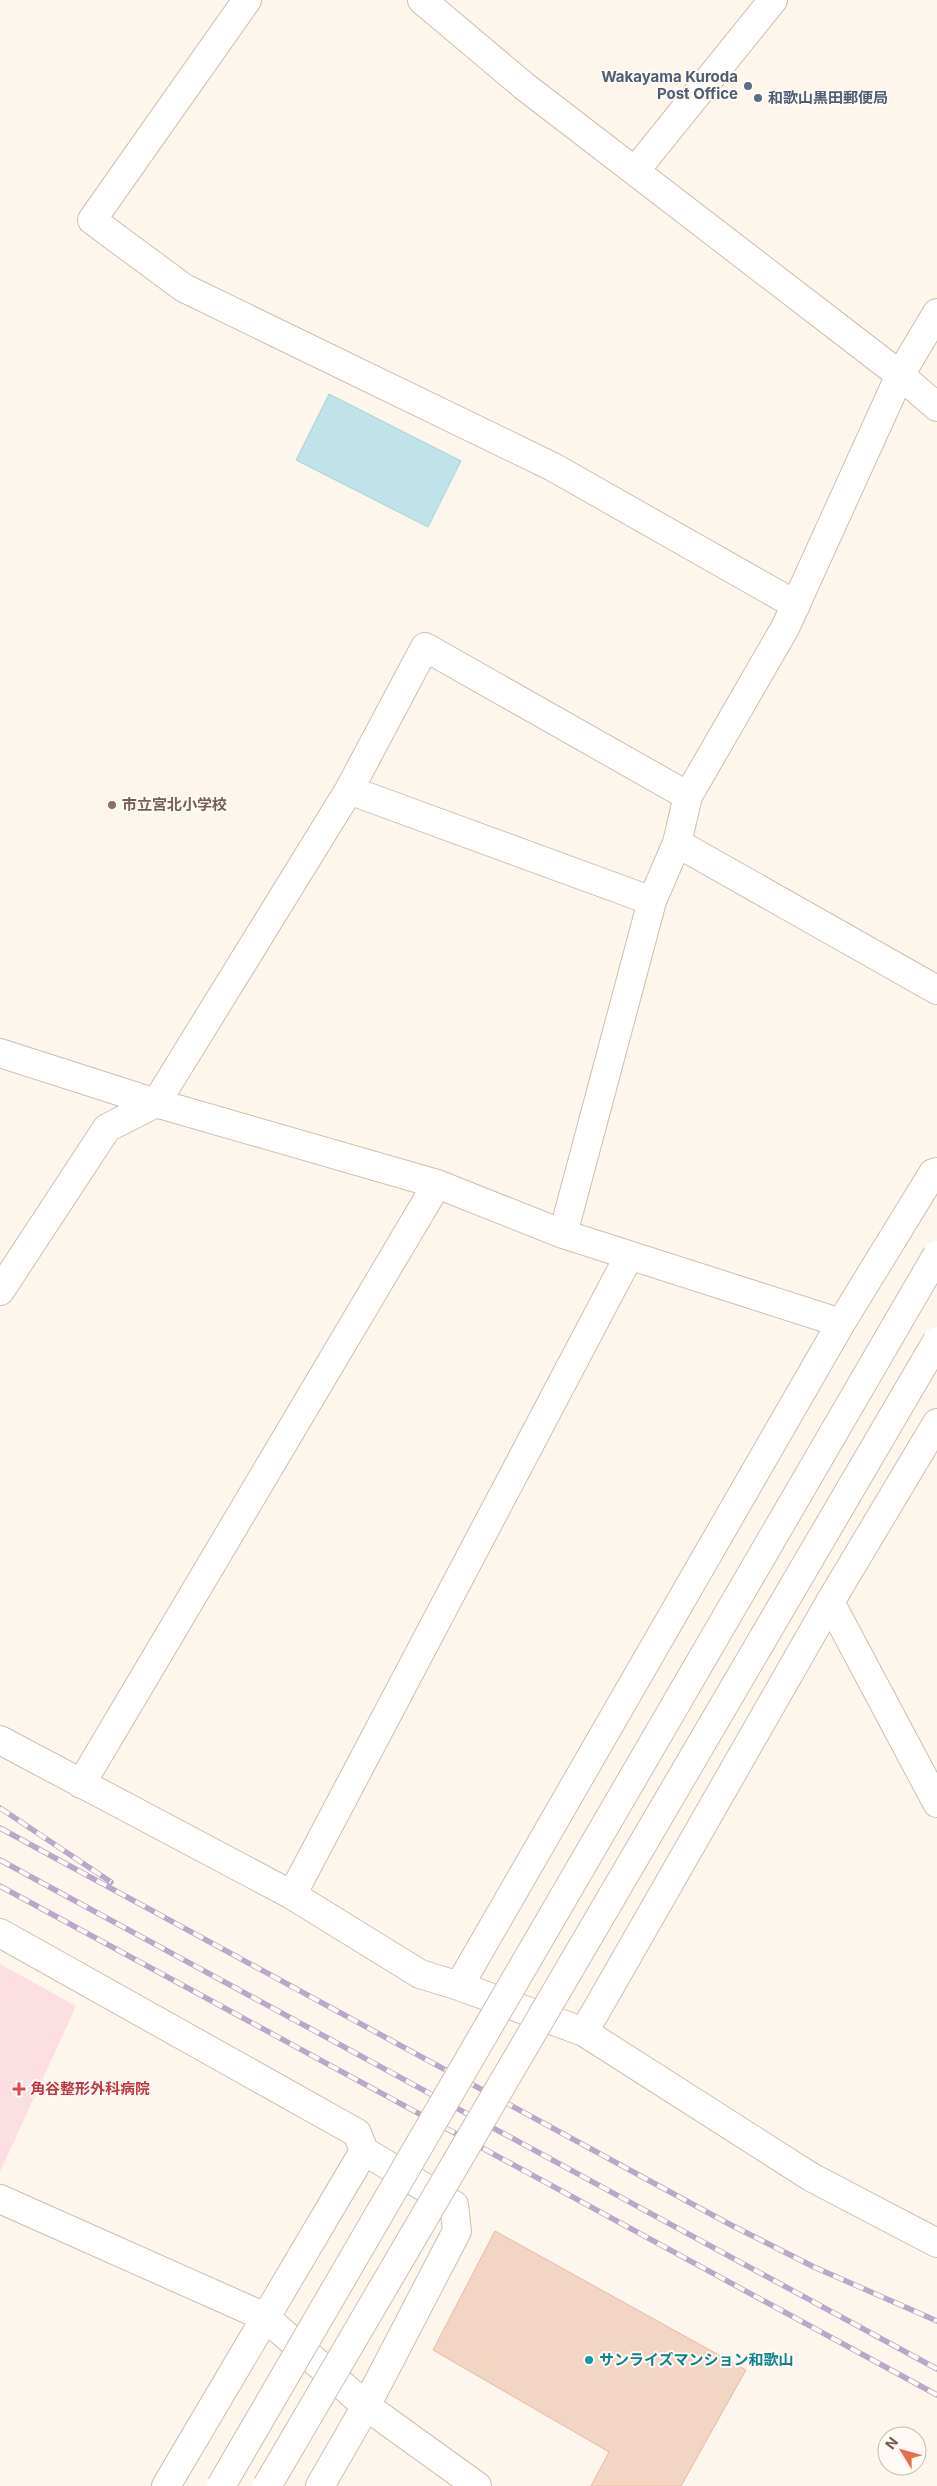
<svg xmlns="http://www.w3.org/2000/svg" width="937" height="2486" font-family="Inter,'Noto Sans JP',sans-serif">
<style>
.medical{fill:#fbdfe3}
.water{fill:#bfe3e8;stroke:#a5d3da}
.building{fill:#f3d5c3;stroke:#e6bba3}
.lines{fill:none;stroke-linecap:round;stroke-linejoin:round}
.minor-casing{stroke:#d1beb0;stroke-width:30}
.tertiary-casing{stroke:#d1beb0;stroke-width:30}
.minor{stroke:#fff;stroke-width:28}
.tertiary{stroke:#fff;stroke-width:28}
.rail-casing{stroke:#b9a8c9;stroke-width:5.5}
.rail{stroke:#fffaf3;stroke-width:4;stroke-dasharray:11;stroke-linecap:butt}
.tertiary-bridge-casing{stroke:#d1beb0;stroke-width:30;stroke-linecap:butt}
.tertiary-bridge{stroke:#fff;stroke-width:28}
.service-dot{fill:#5c6f8a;stroke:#fffaf3;stroke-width:2}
.education-dot{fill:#8d6e63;stroke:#fffaf3;stroke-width:2}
.health-dot{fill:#e0444e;stroke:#fffaf3;stroke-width:2}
.culture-dot{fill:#0f9aa8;stroke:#fffaf3;stroke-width:2}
.labels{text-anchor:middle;stroke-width:4;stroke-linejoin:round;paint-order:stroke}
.service-label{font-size:15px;font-weight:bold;fill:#4e5e75;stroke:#fffaf3;text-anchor:end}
.education-label{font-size:15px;font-weight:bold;fill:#785e54;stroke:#fffaf3;text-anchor:start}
.health-label{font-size:15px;font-weight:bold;fill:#be3a42;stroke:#fffaf3;text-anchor:start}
.culture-label{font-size:15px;font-weight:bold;fill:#0d838f;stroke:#fffaf3;text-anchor:start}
</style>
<rect width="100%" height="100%" fill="#fdf6ec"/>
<path class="medical" d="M0 1964 76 2006 0 2172Z"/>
<path class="water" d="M329 394 461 461 428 527 296 460Z"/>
<path class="building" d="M495 2231 746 2370 681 2486H591L609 2452 433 2350Z"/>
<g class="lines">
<defs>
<path id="minor" d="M247 0 92 220 184 288 553 467 796 605
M422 0 524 86 900 375
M635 171 773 0
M349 790 652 901
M677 843 937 990
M0 1053 156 1103 437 1184 563 1234 841 1323
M563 1234 652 901 677 843 688 796 785 628 900 375 937 313
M0 1291 107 1128 156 1103 349 790 425 647 688 796
M830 1602 937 1803
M0 1740 292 1895 420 1974 459 1986 584 2032 811 2177 937 2243
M81 1784 437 1184
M292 1895 629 1256
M0 1933 357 2133 364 2151 454 2205 457 2231 366 2406 320 2486
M459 1986 841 1323 933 1173 937 1172
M584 2032 830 1602 937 1423
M0 2199 265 2317 366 2406 477 2486
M166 2486 364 2151"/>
<path id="tertiary" d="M900 375 937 407"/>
</defs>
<use href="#minor" class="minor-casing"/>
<use href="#tertiary" class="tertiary-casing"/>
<use href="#minor" class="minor"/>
<use href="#tertiary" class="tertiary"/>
<defs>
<path id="rail" d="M0 1808 111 1882
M0 1828 731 2225 814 2267 937 2321
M0 1860 937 2369
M0 1886 937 2395"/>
</defs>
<use href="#rail" class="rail-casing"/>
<use href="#rail" class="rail"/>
<defs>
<path id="tertiary-bridge" d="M221 2486 937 1255
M267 2486 937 1341"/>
</defs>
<use href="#tertiary-bridge" class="tertiary-bridge-casing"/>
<use href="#tertiary-bridge" class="tertiary-bridge"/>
</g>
<g class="service-dot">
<circle cx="748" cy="86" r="5"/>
<circle cx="758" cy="98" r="5"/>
</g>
<circle class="education-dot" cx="112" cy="805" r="5"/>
<path class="health-dot" d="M16.5 2081.5h5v5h5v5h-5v5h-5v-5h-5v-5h5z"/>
<circle class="culture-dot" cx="589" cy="2360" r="5"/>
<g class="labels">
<g class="service-label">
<text x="738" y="82">Wakayama Kuroda<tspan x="738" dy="17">Post Office</tspan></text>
<text x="768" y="103" text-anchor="start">和歌山黒田郵便局</text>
</g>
<g class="education-label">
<text x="122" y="810">市立宮北小学校</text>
</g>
<g class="health-label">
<text x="30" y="2094">角谷整形外科病院</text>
</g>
<g class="culture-label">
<text x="599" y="2365">サンライズマンション和歌山</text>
</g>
</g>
<g transform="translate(902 2451) rotate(307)"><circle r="24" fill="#fffaf3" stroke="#cabbb1"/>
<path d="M0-4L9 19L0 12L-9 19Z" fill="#e76f51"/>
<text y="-8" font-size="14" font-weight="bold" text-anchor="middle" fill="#7a5c4d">N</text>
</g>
</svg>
